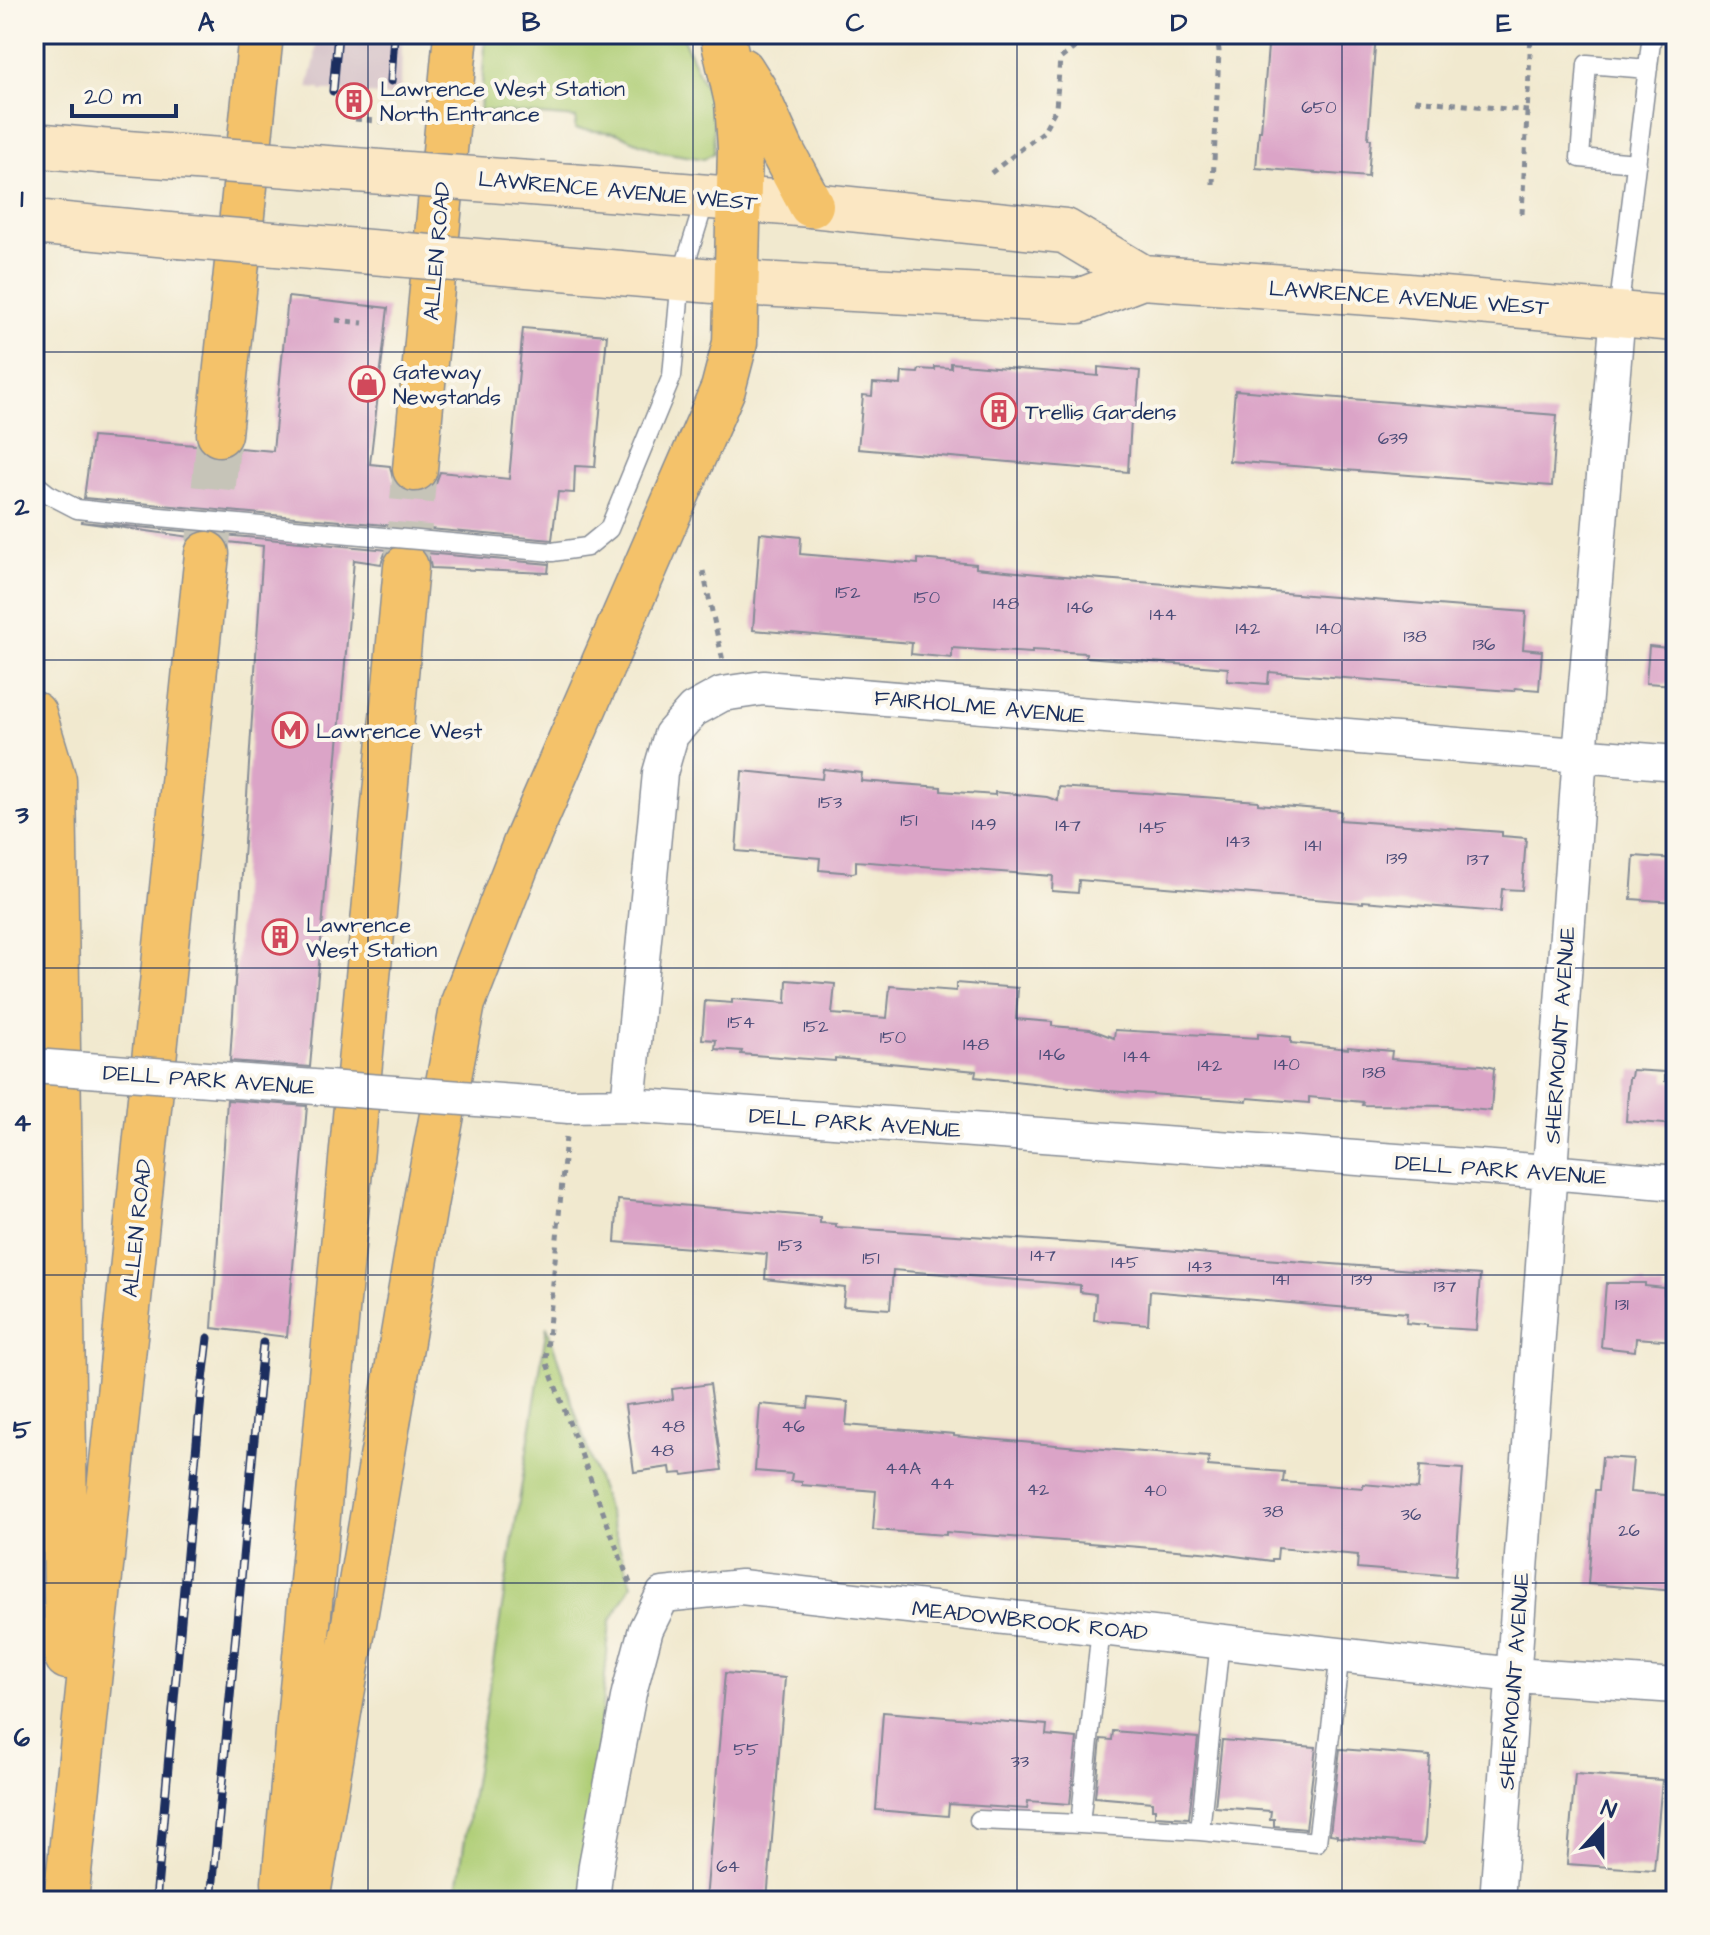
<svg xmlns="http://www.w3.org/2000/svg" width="1710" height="1935" font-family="'Architects Daughter',sans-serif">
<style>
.industrial{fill:#d2bdc5}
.green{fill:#aecd75;stroke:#647e6a;stroke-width:2}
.building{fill:#dba4c7}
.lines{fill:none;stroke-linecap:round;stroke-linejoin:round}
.motorway-tunnel{stroke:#c6c4b8;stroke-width:44;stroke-dasharray:44 22;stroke-linecap:butt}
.service-casing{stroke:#868c96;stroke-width:21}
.minor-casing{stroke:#868c96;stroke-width:37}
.secondary-casing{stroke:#868c96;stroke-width:47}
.motorway-casing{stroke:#868c96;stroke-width:47}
.path{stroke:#868c96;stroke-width:5;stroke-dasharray:6 6;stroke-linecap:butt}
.service{stroke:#fff;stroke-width:18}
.minor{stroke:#fff;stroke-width:34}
.secondary{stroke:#fbe7c3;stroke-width:44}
.motorway{stroke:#f4c26a;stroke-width:44}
.rail-casing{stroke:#1b2f5e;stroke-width:9}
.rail{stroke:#fbf7ec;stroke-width:6;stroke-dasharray:18;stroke-linecap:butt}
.service-bridge-casing{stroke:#868c96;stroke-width:21;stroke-linecap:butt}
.minor-bridge-casing{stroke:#868c96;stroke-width:37;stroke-linecap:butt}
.secondary-bridge-casing{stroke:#868c96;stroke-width:47;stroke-linecap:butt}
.service-bridge{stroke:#fff;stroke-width:18}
.minor-bridge{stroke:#fff;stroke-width:34}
.secondary-bridge{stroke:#fbe7c3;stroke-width:44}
.grid{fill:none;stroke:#1b2f5e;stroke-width:2;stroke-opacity:0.55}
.labels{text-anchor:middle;stroke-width:8;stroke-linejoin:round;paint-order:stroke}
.number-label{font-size:18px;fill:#4b4c78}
.poi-label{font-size:22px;fill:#1b2f5e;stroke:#fbf7ec;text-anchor:start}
.street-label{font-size:22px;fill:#1b2f5e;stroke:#fbf7ec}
.neatline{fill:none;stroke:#1b2f5e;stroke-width:3}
.grid-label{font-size:26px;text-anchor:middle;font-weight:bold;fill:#1b2f5e}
</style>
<rect width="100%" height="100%" fill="#fbf7ec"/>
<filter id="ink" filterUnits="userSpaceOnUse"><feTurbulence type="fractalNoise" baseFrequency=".0125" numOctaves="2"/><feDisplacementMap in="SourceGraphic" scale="16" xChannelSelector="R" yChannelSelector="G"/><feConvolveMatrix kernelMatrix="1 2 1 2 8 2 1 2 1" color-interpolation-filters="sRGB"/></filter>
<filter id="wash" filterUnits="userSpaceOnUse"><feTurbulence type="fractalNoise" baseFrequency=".006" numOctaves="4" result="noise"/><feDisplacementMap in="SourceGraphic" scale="32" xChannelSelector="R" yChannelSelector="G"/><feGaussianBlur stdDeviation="1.8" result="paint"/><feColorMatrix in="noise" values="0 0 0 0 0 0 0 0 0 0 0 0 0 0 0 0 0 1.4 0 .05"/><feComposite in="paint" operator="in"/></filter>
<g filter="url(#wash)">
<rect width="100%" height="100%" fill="#f1e9cf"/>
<path class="industrial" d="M317 34H402L401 97 333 91H320V89L308 88 315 59Z"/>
<path class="green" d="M486 34H681L713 104 714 153 704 159 661 152 616 133 575 129 576 118 480 110Z
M547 1326 632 1585 610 1622 584 1901H455Z"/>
<g id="blocks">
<path class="building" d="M1269 34H1376L1368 139H1371L1368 177 1256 168 1259 131H1261Z
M288 297 388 308 370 464 390 466 393 480 400 489 412 494 426 491 436 483 440 472 509 479 523 328 607 335 595 467 575 466 574 493 558 492 552 540 84 498 92 437 196 445 205 455 217 459 230 456 240 448 273 451Z
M951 363 1098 376V367L1140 371 1136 420H1131L1128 472 858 449 863 395 872 396 873 383 901 385 902 372 918 373 919 369 935 370V367L951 368Z
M1235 390 1557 415 1552 486 1229 461Z
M81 522 195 532 190 537Z
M760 533 801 537 800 554 918 564V559L976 564V568L1038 574 1526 612 1523 649 1542 651 1539 690 1515 688 1514 691 1497 690 1269 672 1268 684 1227 681 1228 668 1086 657V653L1032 650V653L952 648V658L911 654 912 643 753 630Z
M223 535 389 550 385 553 381 564 354 560 310 1067 230 1061 263 546 228 542Z
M426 553 549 564 548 573 431 568 429 557Z
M1649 646 1676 649V685L1646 683Z
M823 769 862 773 861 781 941 787V791L995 795V792L1047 797 1058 801 1059 787 1217 798 1258 801V804L1341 811 1340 820 1502 832V836L1526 838 1522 890 1502 889 1500 912 1363 901V903L1079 880 1078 893 1052 891 1053 876 856 861V872L853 873 819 870 820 858 736 851 742 771 822 779Z
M1634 856 1676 859V902L1631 899Z
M787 980 835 984 832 1014 887 1018 890 986 956 991V983L1018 988 1016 1019 1052 1022V1026L1090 1029 1114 1038 1115 1030 1258 1038V1034L1291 1037V1043L1348 1049V1047L1392 1051 1391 1059 1482 1065 1494 1068 1491 1111 1450 1107 1451 1106 1362 1105 1363 1102 1309 1097V1103L1248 1098 1247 1101 1109 1091 975 1077 976 1071 835 1058V1061L741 1054 742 1051 715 1049 716 1040 702 1039 705 1001 732 1003V999L786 1003Z
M1632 1070 1665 1072V1081L1676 1082V1125L1626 1121 1629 1078H1631Z
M227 1100 307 1106 287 1337 212 1328Z
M618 1200 820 1217V1223L836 1224V1227L1122 1246 1264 1259 1480 1275 1476 1330 1427 1327V1325L1406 1323 1407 1313 1150 1291 1148 1324 1094 1320 1096 1294 1080 1292V1285L893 1270 890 1309 843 1306 845 1288 765 1279 767 1254 615 1242Z
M1606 1283H1645V1286L1664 1288V1294L1676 1295V1341L1636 1338 1635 1351 1601 1347Z
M710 1384 722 1470 683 1475 682 1473 671 1474 670 1467 634 1472 625 1405 673 1399 672 1389Z
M809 1398 848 1402 846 1425 954 1434V1436L1090 1448 1209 1457 1208 1466 1284 1472 1283 1482 1363 1488V1484L1418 1489 1420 1466 1463 1469 1455 1576 1357 1568 1358 1555 1278 1548 1277 1559H1272V1561L1213 1553 1115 1545 946 1532V1535L873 1530 876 1491 802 1485V1482L791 1481 792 1474 755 1471 760 1404 808 1408Z
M1602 1457 1633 1459 1630 1492 1676 1496V1591L1588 1584 1595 1490H1599Z
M725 1673 785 1678 767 1901H706Z
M883 1712 1047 1725 1046 1735 1077 1738 1070 1804 1028 1801 1027 1809 949 1804 948 1816 876 1810Z
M1113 1731 1198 1738 1189 1818 1155 1816V1809H1152V1802L1095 1797 1101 1739 1112 1740Z
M1222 1740 1316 1747 1306 1829 1274 1826V1819H1270L1271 1811 1215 1807Z
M1340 1749 1430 1756 1425 1837 1423 1844 1337 1837V1835L1330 1834Z
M1575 1774 1662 1780 1654 1870 1567 1864Z"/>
</g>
</g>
<g filter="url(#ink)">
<use href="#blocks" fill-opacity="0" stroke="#868c96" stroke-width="2"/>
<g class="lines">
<path class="motorway-tunnel" d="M207 554 219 434
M406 567 415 469"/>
<defs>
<path id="service" d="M1637 163 1580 158 1587 64 1648 69
M1618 313 1652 34
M34 483 48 494 77 509 104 512
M552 552 587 547 609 529 672 376 681 278 706 197
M1101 1628 1080 1824 1200 1831 1317 1842 1340 1654
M979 1820 1080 1824
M1200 1831 1220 1641"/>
<path id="minor" d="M628 1105 660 773 671 735 693 710 722 694 763 688 1676 763
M569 1106 628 1105 1549 1172 1676 1183
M592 1901 596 1865 629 1693 646 1629 663 1595 741 1587 1514 1675 1676 1686
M1497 1901 1580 755 1618 313"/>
<path id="secondary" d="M34 145 100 151
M570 186 811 205 1065 231 1142 277 1385 294 1676 319
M34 222 179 236
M562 268 737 283 1079 301 1142 277"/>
<path id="motorway" d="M742 70 754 89 782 151 811 205
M219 434 261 34
M415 469 456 34
M34 714 54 780 67 1657
M284 1883 406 567
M66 1901 207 554
M307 1901 425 1205 463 1003 525 844 723 389 735 343 740 148 737 102 724 43"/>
</defs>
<use href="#service" class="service-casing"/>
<use href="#minor" class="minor-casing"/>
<use href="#secondary" class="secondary-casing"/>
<use href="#motorway" class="motorway-casing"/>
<path class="path" d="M1537 34 1582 37
M1415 100 1528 111
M355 119 387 122
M991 173 1043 132 1056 108 1060 59 1073 49 1107 34
M1213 184 1219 51 1217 34
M1522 214 1531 34
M336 320 363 323
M703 571 723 661
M566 1137 546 1361 631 1586"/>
<use href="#service" class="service"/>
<use href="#minor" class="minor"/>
<use href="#secondary" class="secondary"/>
<use href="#motorway" class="motorway"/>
<defs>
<path id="rail" d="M391 81 394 34
M333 91 338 34
M156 1901 201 1397 208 1338
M211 1901 263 1343"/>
</defs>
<use href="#rail" class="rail-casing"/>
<use href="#rail" class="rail"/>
<defs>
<path id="service-bridge" d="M104 512 552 552"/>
<path id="minor-bridge" d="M34 1066 569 1106"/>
<path id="secondary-bridge" d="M100 151 570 186
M179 236 562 268"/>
</defs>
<use href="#service-bridge" class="service-bridge-casing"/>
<use href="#minor-bridge" class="minor-bridge-casing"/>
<use href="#secondary-bridge" class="secondary-bridge-casing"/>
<use href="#service-bridge" class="service-bridge"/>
<use href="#minor-bridge" class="minor-bridge"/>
<use href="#secondary-bridge" class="secondary-bridge"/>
</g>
</g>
<path class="grid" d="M368 34V1901M693 34V1901M1017 34V1901M1342 34V1901M34 352H1676M34 660H1676M34 968H1676M34 1275H1676M34 1583H1676"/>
<defs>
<symbol id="building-ring" viewBox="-11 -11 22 22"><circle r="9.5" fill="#fbf7ec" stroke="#d1495b" stroke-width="1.5"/><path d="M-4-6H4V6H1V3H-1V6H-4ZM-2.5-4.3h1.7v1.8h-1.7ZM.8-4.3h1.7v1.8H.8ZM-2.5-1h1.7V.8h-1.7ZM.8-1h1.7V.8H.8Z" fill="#d1495b"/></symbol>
<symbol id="shop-ring" viewBox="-11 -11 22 22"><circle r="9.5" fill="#fbf7ec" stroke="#d1495b" stroke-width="1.5"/><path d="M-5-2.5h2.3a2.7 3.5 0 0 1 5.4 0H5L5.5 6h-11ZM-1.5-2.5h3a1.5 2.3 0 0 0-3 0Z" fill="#d1495b"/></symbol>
<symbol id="metro-ring" viewBox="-11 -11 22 22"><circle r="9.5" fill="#fbf7ec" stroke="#d1495b" stroke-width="1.5"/><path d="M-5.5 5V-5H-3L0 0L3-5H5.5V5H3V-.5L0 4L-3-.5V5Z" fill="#d1495b"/></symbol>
</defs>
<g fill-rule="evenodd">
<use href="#building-ring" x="334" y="81" width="40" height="40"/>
<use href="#shop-ring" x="347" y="364" width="40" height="40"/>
<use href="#building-ring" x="979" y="391" width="40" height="40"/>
<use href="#metro-ring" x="270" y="710" width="40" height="40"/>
<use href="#building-ring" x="260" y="917" width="40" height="40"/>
</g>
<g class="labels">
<g class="number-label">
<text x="1319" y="113">650</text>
<text x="1393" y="444">639</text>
<text x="848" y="598">152</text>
<text x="927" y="603">150</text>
<text x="1006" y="609">148</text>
<text x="1080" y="613">146</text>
<text x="1163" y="620">144</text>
<text x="1248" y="634">142</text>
<text x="1329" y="634">140</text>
<text x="1415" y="642">138</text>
<text x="1484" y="650">136</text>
<text x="830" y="808">153</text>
<text x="909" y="826">151</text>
<text x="984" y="830">149</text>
<text x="1068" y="831">147</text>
<text x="1153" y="833">145</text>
<text x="1238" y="847">143</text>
<text x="1313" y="851">141</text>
<text x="1397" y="864">139</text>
<text x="1478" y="865">137</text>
<text x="741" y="1028">154</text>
<text x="816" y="1032">152</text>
<text x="893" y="1043">150</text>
<text x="976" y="1050">148</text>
<text x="1052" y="1060">146</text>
<text x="1137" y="1062">144</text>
<text x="1287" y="1070">140</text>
<text x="1210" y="1071">142</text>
<text x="1374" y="1078">138</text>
<text x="790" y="1251">153</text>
<text x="1043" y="1261">147</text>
<text x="871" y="1264">151</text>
<text x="1125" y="1268">145</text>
<text x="1200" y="1272">143</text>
<text x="1281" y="1285">141</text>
<text x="1362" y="1285">139</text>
<text x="1445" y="1292">137</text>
<text x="1622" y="1310">131</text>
<text x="673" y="1432">48</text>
<text x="793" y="1432">46</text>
<text x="662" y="1456">48</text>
<text x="903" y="1474">44A</text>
<text x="942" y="1489">44</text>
<text x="1038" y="1495">42</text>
<text x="1155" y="1496">40</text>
<text x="1273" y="1517">38</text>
<text x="1411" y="1520">36</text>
<text x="1629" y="1536">26</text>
<text x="746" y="1755">55</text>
<text x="1020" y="1767">33</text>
<text x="728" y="1872">64</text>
</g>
<g class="poi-label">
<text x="380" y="96">Lawrence West Station<tspan x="380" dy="25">North Entrance</tspan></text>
<text x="393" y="379">Gateway<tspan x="393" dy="25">Newstands</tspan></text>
<text x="1025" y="419">Trellis Gardens</text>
<text x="316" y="738">Lawrence West</text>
<text x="306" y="932">Lawrence<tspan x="306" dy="25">West Station</tspan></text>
</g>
<g class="street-label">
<text transform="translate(618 190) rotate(5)" y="8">LAWRENCE AVENUE WEST</text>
<text transform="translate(436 251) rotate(-85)" y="8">ALLEN ROAD</text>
<text transform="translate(1409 297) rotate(4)" y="8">LAWRENCE AVENUE WEST</text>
<text transform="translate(980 706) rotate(5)" y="8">FAIRHOLME AVENUE</text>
<text transform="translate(1559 1035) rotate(-86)" y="8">SHERMOUNT AVENUE</text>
<text transform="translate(209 1079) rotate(4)" y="8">DELL PARK AVENUE</text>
<text transform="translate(855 1122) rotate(4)" y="8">DELL PARK AVENUE</text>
<text transform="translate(1501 1169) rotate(4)" y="8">DELL PARK AVENUE</text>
<text transform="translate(136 1228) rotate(-84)" y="8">ALLEN ROAD</text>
<text transform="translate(1030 1620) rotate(6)" y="8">MEADOWBROOK ROAD</text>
<text transform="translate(1513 1681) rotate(-86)" y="8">SHERMOUNT AVENUE</text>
</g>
</g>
<rect width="1710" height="1935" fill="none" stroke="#fbf7ec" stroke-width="88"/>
<g transform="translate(1602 1827) rotate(21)" stroke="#fbf7ec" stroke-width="6" paint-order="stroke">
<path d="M0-6L14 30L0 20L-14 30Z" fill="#1b2f5e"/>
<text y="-12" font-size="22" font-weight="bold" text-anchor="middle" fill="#1b2f5e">N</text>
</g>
<path d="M72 104v12h104v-12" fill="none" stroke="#1b2f5e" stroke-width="4"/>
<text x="84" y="104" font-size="24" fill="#1b2f5e" stroke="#fbf7ec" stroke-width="6" paint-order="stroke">20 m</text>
<rect x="44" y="44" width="1622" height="1847" class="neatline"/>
<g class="grid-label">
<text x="206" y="31">A</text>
<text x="531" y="31">B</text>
<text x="855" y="31">C</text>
<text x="1179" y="31">D</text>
<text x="1504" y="31">E</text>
<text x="22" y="207">1</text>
<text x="22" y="515">2</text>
<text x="22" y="823">3</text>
<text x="22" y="1131">4</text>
<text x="22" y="1438">5</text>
<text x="22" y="1746">6</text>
</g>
</svg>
